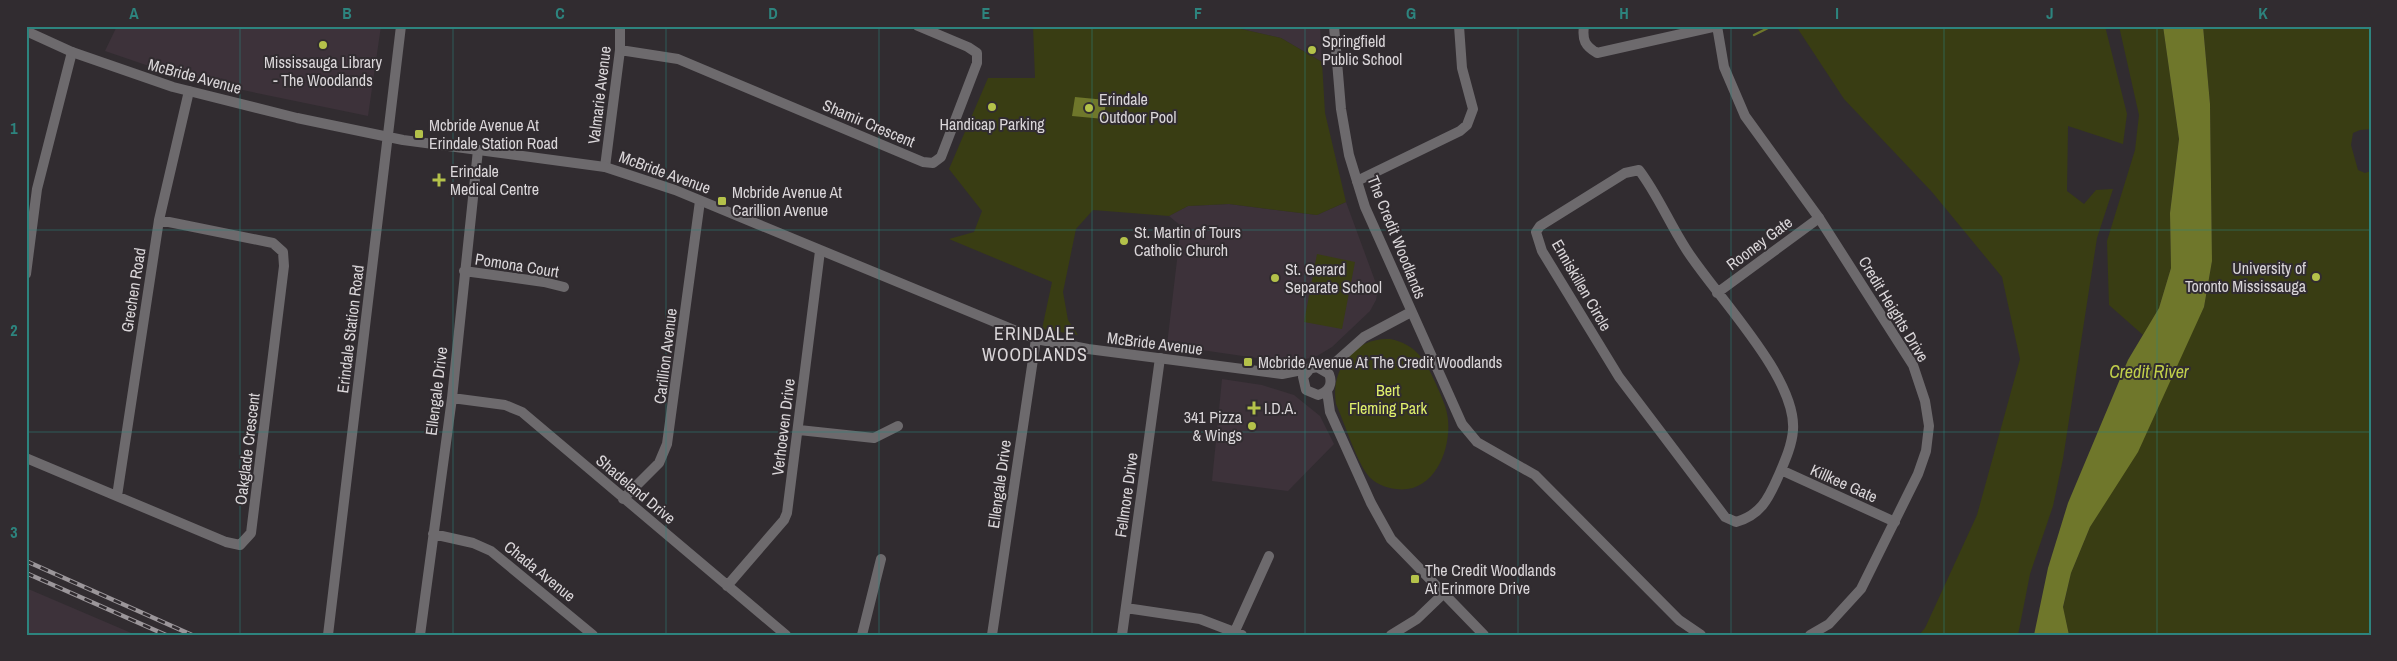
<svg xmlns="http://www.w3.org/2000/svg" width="2397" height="661" font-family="'Archivo Narrow',sans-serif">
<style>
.built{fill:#3d323a}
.green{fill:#393d13}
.water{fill:#6f772b}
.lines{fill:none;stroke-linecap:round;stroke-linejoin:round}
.stream{stroke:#6f772b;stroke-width:2.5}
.minor{stroke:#6d6a6d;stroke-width:10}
.tertiary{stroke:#6d6a6d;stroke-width:10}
.rail-casing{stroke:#9b969a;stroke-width:4.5}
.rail{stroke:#312c30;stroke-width:2.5;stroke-dasharray:8;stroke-linecap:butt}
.grid{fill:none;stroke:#2d847e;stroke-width:1;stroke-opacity:0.55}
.poi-dot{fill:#b4c24a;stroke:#312c30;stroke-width:2}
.labels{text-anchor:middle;stroke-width:4;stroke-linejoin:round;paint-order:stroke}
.poi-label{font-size:16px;fill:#dad6d9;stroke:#312c30;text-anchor:start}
.street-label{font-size:16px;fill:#dad6d9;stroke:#312c30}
.park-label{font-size:16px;fill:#dfef6b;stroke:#312c30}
.neighbourhood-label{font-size:18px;letter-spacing:1px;fill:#dad6d9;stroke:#312c30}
.water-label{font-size:18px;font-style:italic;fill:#c1cf4a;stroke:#312c30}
.neatline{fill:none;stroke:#2d847e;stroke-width:2}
.grid-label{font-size:16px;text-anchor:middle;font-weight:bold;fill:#2d847e}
</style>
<rect width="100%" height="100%" fill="#312c30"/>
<path class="built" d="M117 26H381L368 116 184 78 105 51Z
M1228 26H1320L1322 62 1281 38Z
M1346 202 1378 289 1376 300 1370 311 1332 347 1317 356 1298 361 1284 362 1167 345 1181 226 1169 216 1188 206 1229 204 1317 215Z
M1222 379 1262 385 1294 395 1320 416 1334 444 1288 491 1212 481Z
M26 588 136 635H26Z"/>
<path class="green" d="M1033 26H1228L1281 38 1322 62 1325 113 1346 202 1317 215 1229 204 1188 206 1169 216 1093 210 1076 229 1063 292 1068 320 1078 335 1042 329 1052 282 949 239 974 232 982 211 949 169 988 78H1035Z
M1796 26H2105L2127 114 2123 144 2068 126 2067 191 2084 204 2096 190 2113 189 2097 238 2063 459 2053 506 2030 574 2018 635H1919L1925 628 1977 515 2020 359 2002 277 1932 192 1844 99Z
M2119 26H2163L2179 139 2170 213 2171 268 2159 308 2143 335 2109 305 2107 241 2135 150 2139 115Z
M2203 26H2371V129L2360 130 2353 133 2351 145 2358 170 2365 173 2371 171V635H2069L2063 608 2071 573 2090 527 2110 494 2204 307 2212 261 2210 104Z
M1317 254 1355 262 1342 329 1304 322Z
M1390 339C1416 344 1426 361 1436 384 1441 396 1447 407 1448 420 1451 450 1434 494 1396 489 1386 488 1373 483 1367 474 1356 459 1344 422 1336 404 1330 371 1353 337 1390 339Z"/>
<path class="water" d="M2163 26H2203L2210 104 2212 261 2204 307 2138 452 2090 527 2071 573 2063 607 2069 635H2034L2048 568 2068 503 2128 360 2159 308 2171 268 2170 213 2179 139Z
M1075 97 1106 100 1104 119 1072 116Z"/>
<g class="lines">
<path class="stream" d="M1754 35 1772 26"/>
<path class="minor" d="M1584 26C1582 40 1585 46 1597 53L1717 26
M620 50 678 59 923 162 933 163 941 157 977 63V53L968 47 918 26
M605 167 620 50V26
M1639 170C1658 195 1669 223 1686 249 1715 295 1797 377 1793 430 1792 446 1784 463 1778 477 1768 500 1760 515 1736 522L1725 517 1619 377 1542 251 1536 232 1540 226 1625 173Z
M1357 181 1460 131 1467 125 1473 109 1462 68 1459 26
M464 271 544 282 564 287
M26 274 37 189 72 52
M1717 293 1819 218
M452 398 505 405 522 412 786 635
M799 430 874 438 898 426
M26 458 226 542 240 545 251 533 284 266 283 252 273 243 159 220
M1781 470 1895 522
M117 496 159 220 189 91
M623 499 659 463 667 444 700 201
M433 534 473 543 491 551 593 635
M727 586 784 520 787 513 820 251
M1126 608 1200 619 1242 635
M1235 631 1269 556
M420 635 452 398 478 150
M862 635 881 559
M992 635 1036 339
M1122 635 1160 358
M1391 635 1417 619 1443 594"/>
<path class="tertiary" d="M1334 26 1341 109 1349 155 1365 207 1462 424 1477 442 1535 475 1679 620 1701 635
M1717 26 1724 67 1745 116 1819 218 1913 365 1925 401 1929 426 1926 451 1918 474 1861 589 1829 624 1810 635
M26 31 72 52 173 87 297 118 403 140 605 167 675 190 1036 339 1088 349 1282 374 1317 367 1329 374C1333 384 1329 392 1318 395L1306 390 1303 377 1309 370
M1322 368 1337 361 1364 337 1411 312
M1327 391 1330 412 1371 503 1391 539 1484 635
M328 635 401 26"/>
<defs>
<path id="rail" d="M26 561 192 635
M26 573 166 635"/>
</defs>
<use href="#rail" class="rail-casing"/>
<use href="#rail" class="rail"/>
</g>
<path class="grid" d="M240 26V635M453 26V635M666 26V635M879 26V635M1092 26V635M1305 26V635M1518 26V635M1731 26V635M1944 26V635M2157 26V635M26 230H2371M26 432H2371"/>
<g class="poi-dot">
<circle cx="323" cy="45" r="5"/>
<circle cx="1312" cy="50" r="5"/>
<circle cx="992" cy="107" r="5"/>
<circle cx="1089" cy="108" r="5"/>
<rect x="414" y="129" width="10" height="10" rx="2.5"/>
<path d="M436.5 172.5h5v5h5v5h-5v5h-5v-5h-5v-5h5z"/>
<rect x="717" y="196" width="10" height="10" rx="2.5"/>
<circle cx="1124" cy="241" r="5"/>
<circle cx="2316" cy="277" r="5"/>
<circle cx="1275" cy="278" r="5"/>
<rect x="1243" y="357" width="10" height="10" rx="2.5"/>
<path d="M1251.5 400.5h5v5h5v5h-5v5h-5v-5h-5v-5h5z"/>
<circle cx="1252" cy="426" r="5"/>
<rect x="1410" y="574" width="10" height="10" rx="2.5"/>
</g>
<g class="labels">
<g class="poi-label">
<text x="1322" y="47">Springfield<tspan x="1322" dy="18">Public School</tspan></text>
<text x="323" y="68" text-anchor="middle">Mississauga Library<tspan x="323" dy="18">- The Woodlands</tspan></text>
<text x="1099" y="105">Erindale<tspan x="1099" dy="18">Outdoor Pool</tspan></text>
<text x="992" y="130" text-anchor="middle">Handicap Parking</text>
<text x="429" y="131">Mcbride Avenue At<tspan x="429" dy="18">Erindale Station Road</tspan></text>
<text x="450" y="177">Erindale<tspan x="450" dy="18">Medical Centre</tspan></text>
<text x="732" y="198">Mcbride Avenue At<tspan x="732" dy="18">Carillion Avenue</tspan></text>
<text x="1134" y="238">St. Martin of Tours<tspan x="1134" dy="18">Catholic Church</tspan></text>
<text x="2306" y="274" text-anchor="end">University of<tspan x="2306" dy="18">Toronto Mississauga</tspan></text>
<text x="1285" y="275">St. Gerard<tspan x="1285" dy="18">Separate School</tspan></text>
<text x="1258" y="368">Mcbride Avenue At The Credit Woodlands</text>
<text x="1264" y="414">I.D.A.</text>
<text x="1242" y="423" text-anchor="end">341 Pizza<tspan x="1242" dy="18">&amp; Wings</tspan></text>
<text x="1425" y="576">The Credit Woodlands<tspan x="1425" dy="18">At Erinmore Drive</tspan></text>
</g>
<g class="street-label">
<text transform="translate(195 76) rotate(15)" y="6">McBride Avenue</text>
<text transform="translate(599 95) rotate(-83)" y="6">Valmarie Avenue</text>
<text transform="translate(869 123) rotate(23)" y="6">Shamir Crescent</text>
<text transform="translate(665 172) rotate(20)" y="6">McBride Avenue</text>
<text transform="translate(1397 237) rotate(68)" y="6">The Credit Woodlands</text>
<text transform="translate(1759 243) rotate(-37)" y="6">Rooney Gate</text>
<text transform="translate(517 265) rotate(9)" y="6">Pomona Court</text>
<text transform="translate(1582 285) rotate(60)" y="6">Enniskillen Circle</text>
<text transform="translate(133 290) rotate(-81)" y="6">Grechen Road</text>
<text transform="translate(1894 309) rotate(59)" y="6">Credit Heights Drive</text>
<text transform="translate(350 329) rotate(-83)" y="6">Erindale Station Road</text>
<text transform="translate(1155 343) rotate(7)" y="6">McBride Avenue</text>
<text transform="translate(665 356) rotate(-83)" y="6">Carillion Avenue</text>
<text transform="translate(436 391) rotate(-83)" y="6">Ellengale Drive</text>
<text transform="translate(783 427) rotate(-83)" y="6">Verhoeven Drive</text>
<text transform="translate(247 449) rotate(-83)" y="6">Oakglade Crescent</text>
<text transform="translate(1844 483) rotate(24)" y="6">Killkee Gate</text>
<text transform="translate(999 484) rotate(-82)" y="6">Ellengale Drive</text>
<text transform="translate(636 489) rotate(40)" y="6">Shadeland Drive</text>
<text transform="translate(1126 495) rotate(-82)" y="6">Fellmore Drive</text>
<text transform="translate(540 571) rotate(39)" y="6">Chada Avenue</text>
</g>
<g class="park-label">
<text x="1388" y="396">Bert<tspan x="1388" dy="18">Fleming Park</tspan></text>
</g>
<g class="neighbourhood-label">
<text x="1035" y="340">ERINDALE<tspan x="1035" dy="21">WOODLANDS</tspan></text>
</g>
<g class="water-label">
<text x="2149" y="378">Credit River</text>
</g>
</g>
<rect width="2397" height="661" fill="none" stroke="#312c30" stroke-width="55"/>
<rect x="28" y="28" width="2342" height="606" class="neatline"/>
<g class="grid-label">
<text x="134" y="19">A</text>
<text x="347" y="19">B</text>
<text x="560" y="19">C</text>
<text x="773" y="19">D</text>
<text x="986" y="19">E</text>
<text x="1198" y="19">F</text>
<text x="1411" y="19">G</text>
<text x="1624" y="19">H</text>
<text x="1837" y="19">I</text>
<text x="2050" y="19">J</text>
<text x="2263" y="19">K</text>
<text x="14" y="134">1</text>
<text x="14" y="336">2</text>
<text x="14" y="538">3</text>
</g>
</svg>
